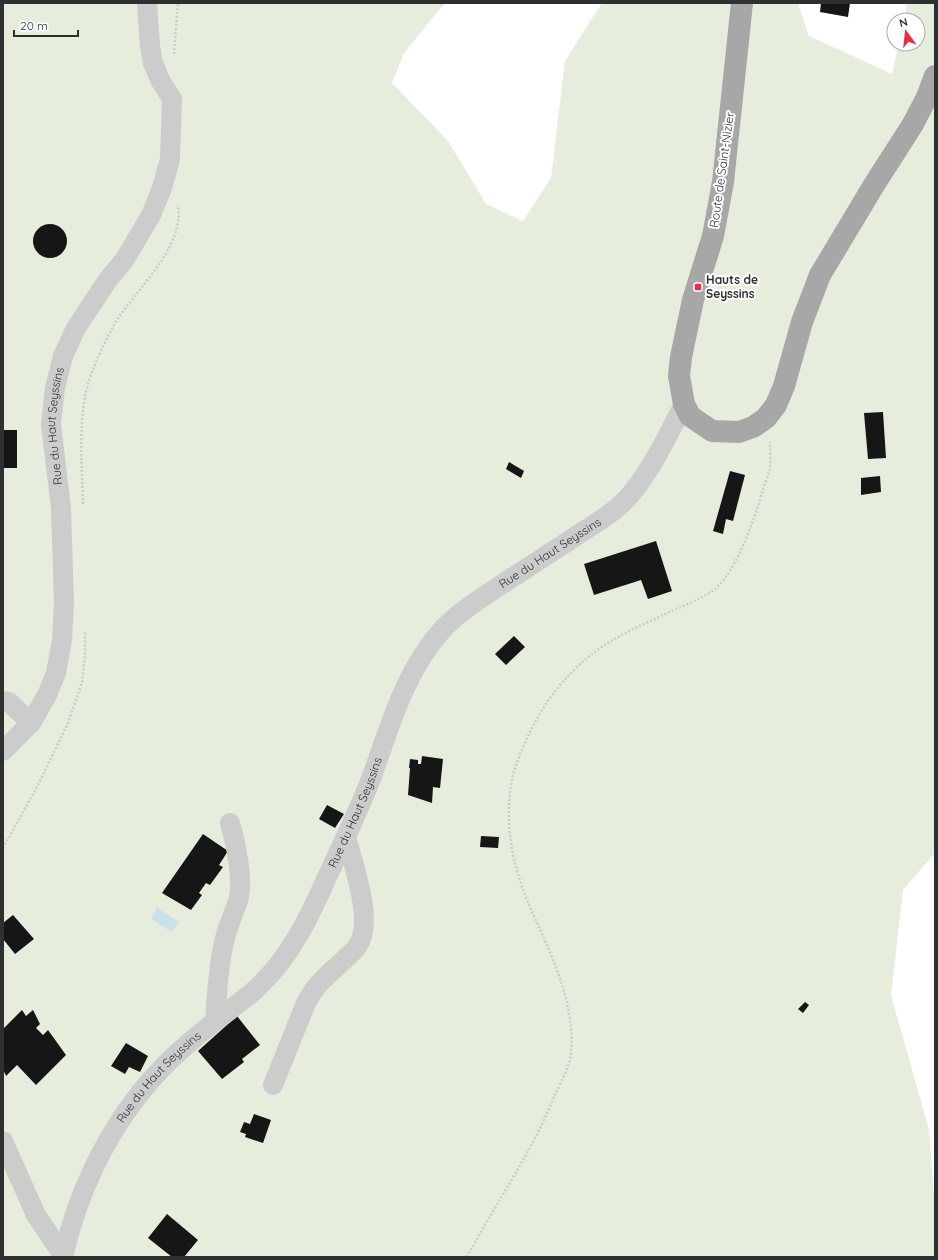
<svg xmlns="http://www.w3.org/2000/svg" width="938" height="1260" font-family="Quicksand,sans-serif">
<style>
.green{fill:#e6eddd}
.water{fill:#c8e1ed}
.building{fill:#161616}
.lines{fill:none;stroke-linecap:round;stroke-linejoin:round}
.path{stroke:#ccc;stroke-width:2.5;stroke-dasharray:2 2;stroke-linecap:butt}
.minor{stroke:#ccc;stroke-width:20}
.major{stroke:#a7a7a7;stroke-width:22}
.poi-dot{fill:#eb2c43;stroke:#fff;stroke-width:1.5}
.labels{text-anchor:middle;stroke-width:4;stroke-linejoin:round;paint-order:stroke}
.street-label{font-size:12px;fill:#2f2f2f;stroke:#fff}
.poi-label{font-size:12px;font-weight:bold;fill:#2f2f2f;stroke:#fff;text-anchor:start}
</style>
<rect width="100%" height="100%" fill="#fff"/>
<path class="green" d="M3 3H445L404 53 392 83 448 141 486 204 523 221 551 178 565 61 602 3H798L809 36 892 74 899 44H918V20H904L907 3H935V853L903 890 891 995 929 1130 935 1209V1257H3Z"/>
<path class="water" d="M157 908 179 922 172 932 151 919Z"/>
<path class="building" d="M821 3H850L848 17 820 12Z
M33 241a17 17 0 1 1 34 0a17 17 0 1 1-34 0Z
M883 412 886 458 868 459 864 413Z
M3 430H17V468H3Z
M509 462 524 471 521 478 506 469Z
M730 471 745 475 733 521 726 519 723 534 713 531Z
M880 476 881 492 861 495V478Z
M656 541 672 591 648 599 641 580 594 595 584 564Z
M514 636 525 647 506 665 495 654Z
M422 756 443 759 440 788 433 787 432 803 408 795 410 768H409L410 759 418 760V764H421Z
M327 805 344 814 335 828 319 819Z
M203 834 228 851 219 865 223 867 210 885 206 883 199 893 202 895 191 910 162 893Z
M481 836 499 837 498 848 480 847Z
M13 915 34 939 15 954 3 939V923Z
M805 1002 809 1005 803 1013 798 1009Z
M22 1010 26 1016 33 1010 40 1024 36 1028 43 1035 48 1030 66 1055 36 1085 17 1065 6 1076 3 1069V1029Z
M237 1016 260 1045 242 1059 244 1062 222 1079 198 1051Z
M126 1043 148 1056 140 1072 129 1067 125 1074 111 1066Z
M254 1114 271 1120 263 1143 245 1137 246 1134 240 1132 244 1122 250 1124Z
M167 1214 198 1240 184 1257H172L148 1238Z"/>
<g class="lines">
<path class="path" d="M174 54 178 3
M83 504C82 465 77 412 91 375 98 356 107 337 117 320 138 287 185 247 178 205
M3 848 38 785 68 723 82 682 85 656V631
M467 1257C496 1203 532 1152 555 1095 560 1084 567 1071 570 1059 575 1029 567 998 557 970 549 948 539 928 530 907 512 866 503 820 513 775 517 760 524 744 531 730 547 697 572 667 603 646 621 634 642 625 663 615 676 609 704 598 715 589 738 569 754 519 763 490 765 482 769 474 770 467 771 459 770 450 770 442"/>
<g class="minor">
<path d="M3 701 9 702 31 723"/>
<path id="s1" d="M3 751 31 723 47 695 56 673 62 640 64 603 61 508 51 424 55 388 63 356 76 328 107 281 125 259 151 215 162 188 170 159 172 99 160 80 153 63 150 46 147 3"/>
<path d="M215 1021C217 995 218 968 224 942 227 928 233 915 238 901 244 881 236 843 230 823"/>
<path d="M273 1085 306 1003C316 983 328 975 344 960 348 956 354 951 357 947 375 923 353 864 346 837"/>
<path d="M3 1141 36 1215 63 1255"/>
<path id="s2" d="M63 1257C80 1183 116 1112 171 1059 189 1042 210 1025 230 1010 239 1002 251 995 259 986 275 971 288 953 299 934 311 914 320 892 330 871 344 840 360 808 372 776 390 726 405 671 442 630 460 610 485 596 507 581 530 566 553 551 576 536 595 524 617 511 631 494 653 467 668 435 684 404"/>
</g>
<path class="major" d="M742 3 723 182 713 236 693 300 681 357 679 376 684 404 690 416 712 431 739 432 753 427 766 418 776 405 784 386 802 322 820 275 874 185 913 124 927 97 935 76"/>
</g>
<rect class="poi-dot" x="694" y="283" width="8" height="8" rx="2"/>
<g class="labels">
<g class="street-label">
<text transform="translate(722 170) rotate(-82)" y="4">Route de Saint-Nizier</text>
<text dy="4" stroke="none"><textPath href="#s1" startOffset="344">Rue du Haut Seyssins</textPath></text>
<text dy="4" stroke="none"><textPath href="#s2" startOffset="879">Rue du Haut Seyssins</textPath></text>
<text dy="4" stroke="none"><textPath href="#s2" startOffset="543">Rue du Haut Seyssins</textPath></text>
<text dy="4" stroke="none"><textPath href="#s2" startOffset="207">Rue du Haut Seyssins</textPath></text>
</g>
<g class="poi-label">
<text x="706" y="284">Hauts de<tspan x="706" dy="14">Seyssins</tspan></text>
</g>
</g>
<rect width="938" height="1260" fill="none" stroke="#2f2f2f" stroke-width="8"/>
<g transform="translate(906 32) rotate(345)"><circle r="19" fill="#ffffff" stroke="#acacac"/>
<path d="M0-3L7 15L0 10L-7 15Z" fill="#eb2c43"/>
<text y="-6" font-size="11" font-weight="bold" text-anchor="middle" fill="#2f2f2f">N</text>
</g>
<path d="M14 30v6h64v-6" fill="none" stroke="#2f2f2f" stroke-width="2"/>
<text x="20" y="30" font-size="12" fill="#2f2f2f" stroke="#ffffff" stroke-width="3" paint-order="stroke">20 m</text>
</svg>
